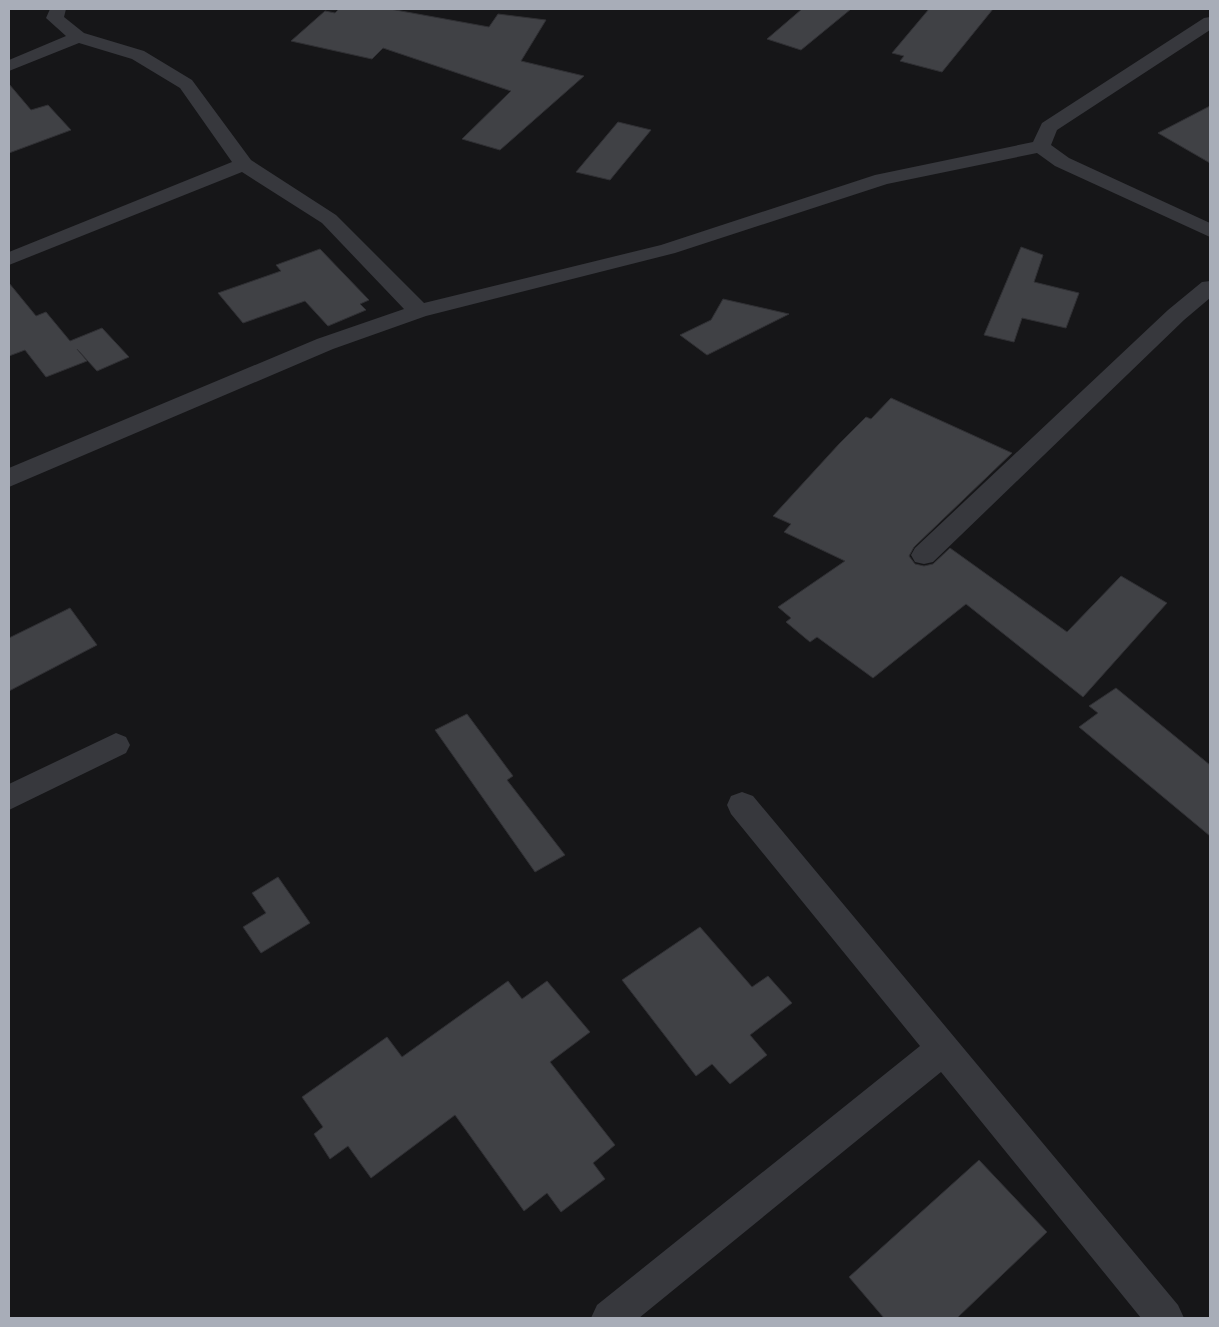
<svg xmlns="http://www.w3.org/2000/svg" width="1219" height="1327" font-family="Cabin,sans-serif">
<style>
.building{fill:#404145;stroke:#303034}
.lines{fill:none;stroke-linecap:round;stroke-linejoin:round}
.minor{fill:#37383d;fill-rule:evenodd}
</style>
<rect width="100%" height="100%" fill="#161618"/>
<path class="building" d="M339 9H390L489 27 498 14 546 20 521 61 584 76 500 150 462 139 511 91 383 48 372 59 291 41 325 11 335 13Z
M802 9H851L801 50 767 39Z
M929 9H993L942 72 900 61 904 56 892 53Z
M9 84 31 110 48 105 71 130 9 153Z
M1210 106V163L1158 133Z
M618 122 651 130 610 180 576 172Z
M1021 247 1043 255 1034 282 1079 293 1066 328 1022 318 1014 342 984 335Z
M320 249 369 300 360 304 366 310 328 326 305 301 243 323 218 293 281 271 276 265Z
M9 283 36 316 46 312 70 341 102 328 129 357 97 371 77 349 87 361 46 377 25 350 9 356Z
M723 299 789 314 707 355 680 335 711 320Z
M891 398 1012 453 914 547 909 556 915 564 924 566 933 564 950 548 1067 632 1121 576 1167 603 1083 697 966 604 873 678 817 637 810 642 786 622 791 618 778 607 845 561 784 532 791 524 773 516 839 444 866 417 871 419Z
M70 608 97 645 9 691V638Z
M1116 688 1210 765V836L1079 727 1098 713 1089 706Z
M467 714 513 776 507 780 565 855 535 872 435 730Z
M278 877 310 923 261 953 243 927 266 913 252 893Z
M700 927 752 987 768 976 792 1003 750 1035 767 1055 730 1084 712 1064 696 1076 622 980Z
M508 981 522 999 547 981 590 1032 550 1062 615 1145 593 1163 605 1179 561 1212 547 1193 524 1211 455 1115 371 1178 348 1146 330 1159 314 1134 323 1127 302 1097 387 1037 402 1057Z
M979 1160 1047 1232 957 1318H884L849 1277Z"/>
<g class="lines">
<path class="minor" d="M50 9H66L64 17 84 33 144 51 192 80 251 160 336 215 424 303 661 245 875 175 1033 142 1042 123 1204 18 1210 17V30L1057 130 1051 145 1069 158 1210 223V237L1055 166 1037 153 887 184 675 253 426 316 333 349 9 487V468L317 339 404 309 322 223 242 172 9 265V252L232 162 180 88 132 59 79 43 9 71V60L66 36 46 18Z
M1210 281V298L1184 320 933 562 924 564 915 562 911 555 915 548 1168 310 1202 282Z
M116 733 126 737 130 745 126 753 9 810V784Z
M742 792 753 796 1178 1305 1184 1318H1141L941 1072 639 1318H591L597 1305 920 1046 731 814 727 805 731 796Z"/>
</g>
<rect width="1219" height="1327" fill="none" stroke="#a8adb8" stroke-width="20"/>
</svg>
